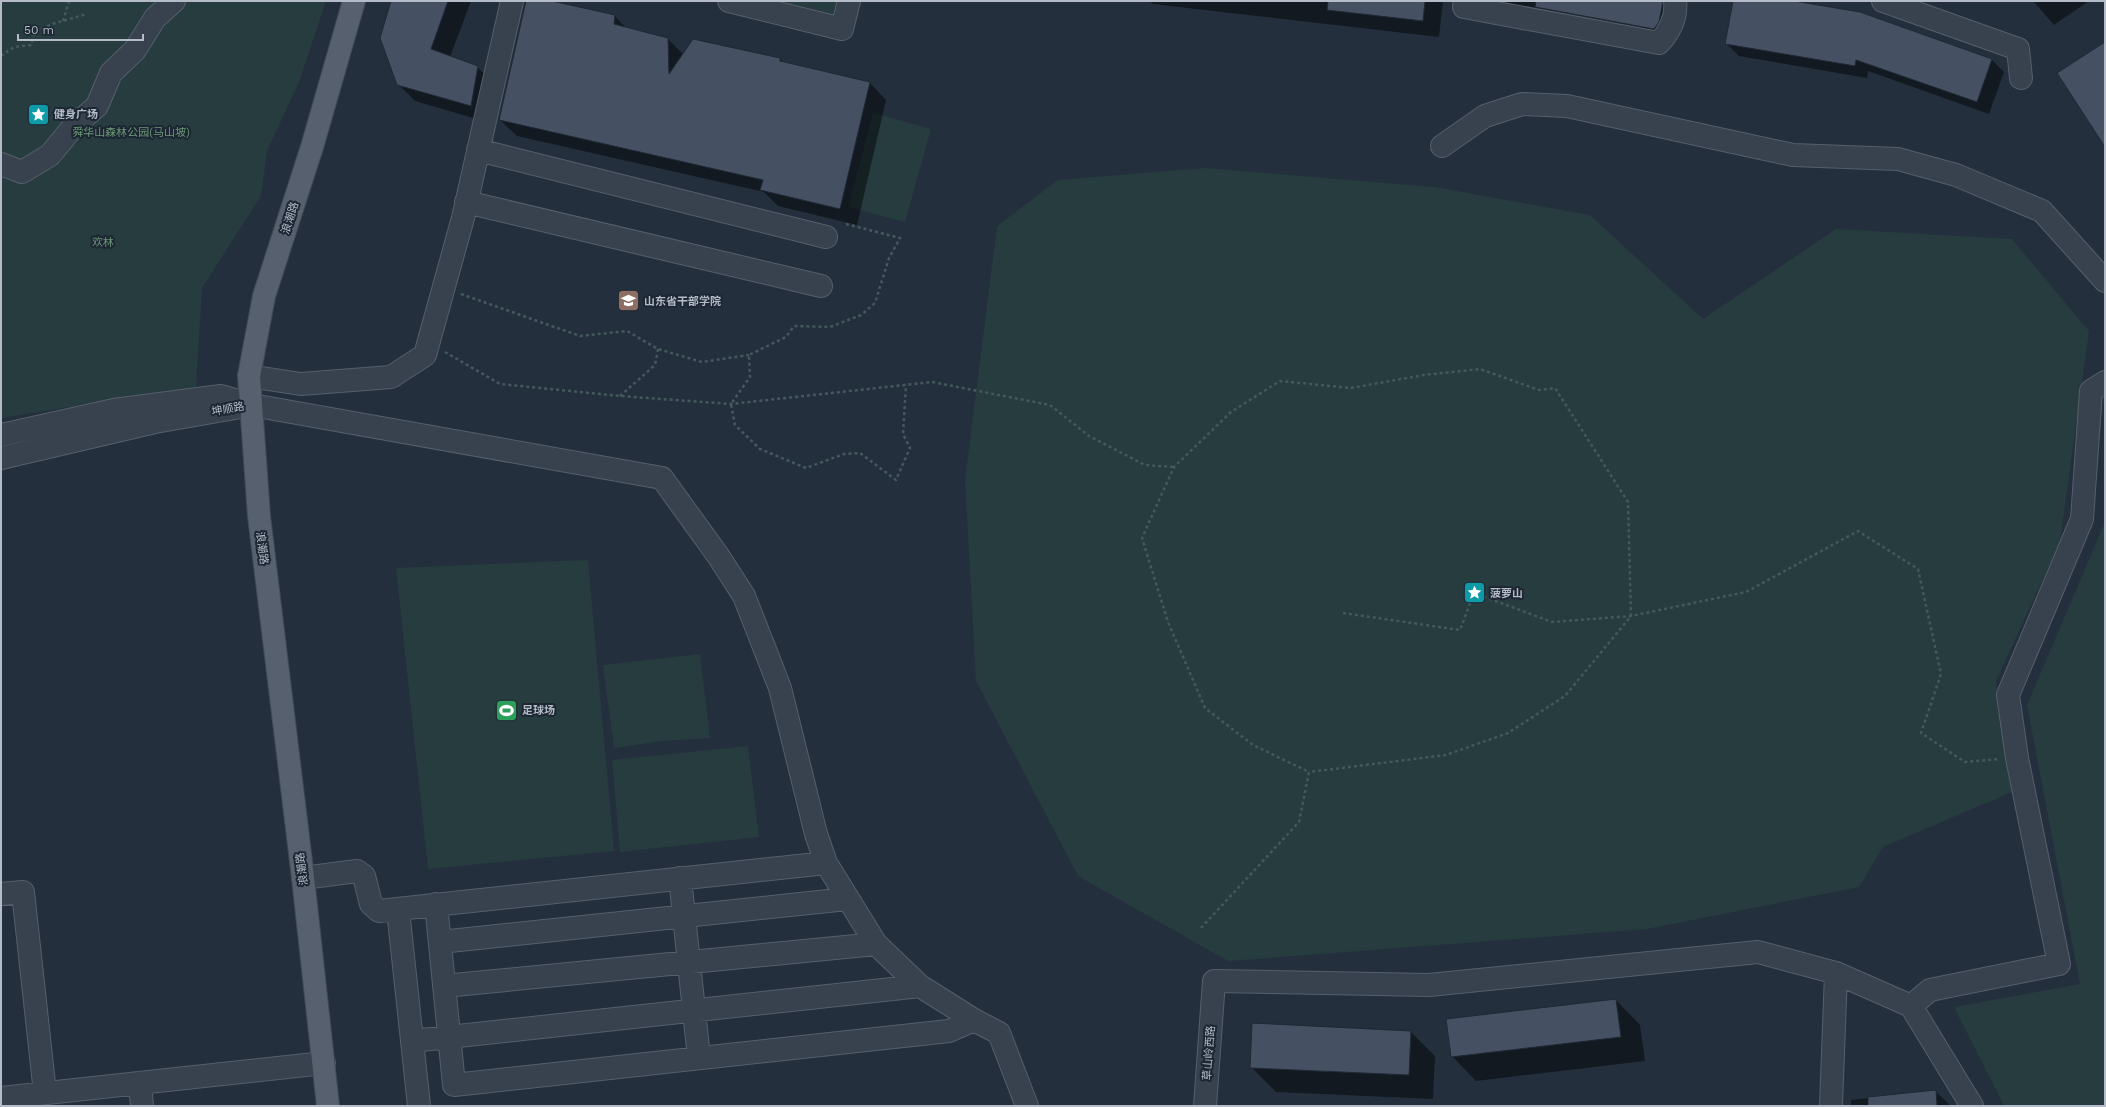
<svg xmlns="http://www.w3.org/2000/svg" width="2106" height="1107" font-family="'Work Sans','Noto Sans SC',sans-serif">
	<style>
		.green { fill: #263c3f }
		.shadow { fill: #0007 }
		.building { fill: #455162; stroke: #1f2835 }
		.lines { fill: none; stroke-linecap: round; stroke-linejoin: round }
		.minor-casing { stroke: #565f6c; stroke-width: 24 }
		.major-casing { stroke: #414a57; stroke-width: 24 }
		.path { stroke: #44595c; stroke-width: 2.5; stroke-dasharray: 3 3; stroke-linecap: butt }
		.minor { stroke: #38414e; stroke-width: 22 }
		.major { stroke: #56606e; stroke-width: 22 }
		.labels { text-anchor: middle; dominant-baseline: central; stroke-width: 4; stroke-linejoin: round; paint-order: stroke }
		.poi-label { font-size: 11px; font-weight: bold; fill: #b4bcc9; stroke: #1d2633; text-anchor: start }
		.park-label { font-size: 11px; fill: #6b9a76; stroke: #1d2633 }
		.street-label { font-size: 11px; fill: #b4bcc9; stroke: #1d2633 }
	</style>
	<rect width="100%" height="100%" fill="#242f3e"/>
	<path class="green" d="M1 1H326L299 82 267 151 261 196 202 288 196 387 1 418Z
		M762 1H840L835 20Z
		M873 113 931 129 905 222 848 207Z
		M1206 168 1434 187 1590 215 1703 319 1836 229 2012 239 2089 331 2060 542 1996 681 2012 792 1883 847 1859 887 1647 929 1228 961 1078 876 976 681 965 480 997 226 1058 180Z
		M2105 522V1106H2004L1954 1007 2080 984 2027 705Z
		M588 560 614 851 428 869 396 568Z
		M700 654 710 738 663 741 614 748 603 665Z
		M748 746 759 837 620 852 612 760Z"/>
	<path class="shadow" d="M392 1H471L450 57 477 67 494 83 487 122 415 101 398 84Z
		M527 1H548L615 16 627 29 668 39 684 55 780 59 784 63 870 83 886 100 857 225 778 206 764 192 517 136 500 120Z
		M1149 1H1443L1439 37 1153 4Z
		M1482 1H1677L1667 41Z
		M1734 1H1788L1860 13 1992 60 2004 72 1989 114 1868 71 1867 78 1739 56 1726 43Z
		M2033 1H2089L2054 25Z
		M1616 1000 1640 1025 1645 1061 1476 1081 1452 1056Z
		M1411 1032 1435 1056 1433 1099 1276 1092 1251 1067Z
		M1935 1091 1951 1106H1851V1100Z"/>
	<path class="building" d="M391 1H448L431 49 478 66 471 106 397 85 380 38Z
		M526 1H552L615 15 614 24 668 38 669 74 693 39 780 58V61L870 82 840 209 760 190 763 180 499 120Z
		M1328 1H1425L1423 21 1327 10Z
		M1536 1H1663L1659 22 1654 29 1535 7Z
		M1733 1H1794L1860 12 1992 59 1977 102 1856 60 1855 66 1725 44Z
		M2105 42V147L2057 73Z
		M1616 999 1621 1037 1451 1057 1446 1019Z
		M1252 1023 1411 1031 1409 1075 1250 1068Z
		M1936 1090 1937 1106H1868V1097Z"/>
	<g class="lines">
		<defs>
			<path id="minor" d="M729 1 842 29 849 1
				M1465 1 1464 7 1659 43C1670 31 1677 18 1675 1
				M1883 1 2018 49 2021 78
				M1442 146 1485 116 1522 104 1567 106 1793 155 1898 159 1956 175 2042 211 2105 281
				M478 150 826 237
				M1 164 22 172 50 155 73 127 97 106 111 73 135 50 155 18 174 1
				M466 202 821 286
				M249 376 301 384 391 377 425 355 463 218 512 1
				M252 405 662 478 719 557 744 596 780 688 816 834 826 863 876 944 920 986 974 1020
				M1 435 114 410 221 396 252 405 155 422 1 458
				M303 878 357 871 364 876 371 904 379 911 826 863
				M680 878 699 1058
				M1 894 23 892 45 1093
				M436 904 454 1085 949 1031 974 1020 999 1033 1027 1106
				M398 910 419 1106
				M440 942 847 899
				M444 986 876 944
				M1911 1006 1930 990 2059 964 2017 758 2008 695 2082 519 2091 391 2105 382
				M412 1041 920 986
				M140 1083 142 1106
				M1 1098 324 1063
				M1205 1106 1214 981 1429 985 1758 952 1836 973 1911 1006 1972 1106
				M1831 1106 1836 973"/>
			<path id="major" d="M328 1106 303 878 259 516 249 376 264 296 312 147 354 1"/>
		</defs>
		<use href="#minor" class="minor-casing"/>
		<use href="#major" class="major-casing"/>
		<path class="path" d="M63 21 69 1
			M1 56 14 47 31 45 35 32 52 24 87 14
			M846 224 900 238 889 258 875 303 861 315 830 327 794 326 786 337 749 355 750 377 731 404 735 425 760 449 806 468 844 454 860 453 896 480 910 448 903 434 906 385
			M461 294 580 336 627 331 658 349 702 362 749 355
			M445 352 500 384 620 396 731 404 932 382 1050 405 1089 436 1145 465 1174 467
			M620 396 655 365 658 349
			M1343 613 1460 630 1474 593 1552 622 1631 616 1746 592 1858 531 1918 569 1941 674 1921 733 1965 762 1999 759
			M1201 928 1299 822 1309 772 1253 745 1205 708 1168 622 1142 538 1174 467 1231 412 1280 381 1351 388 1424 375 1480 369 1539 390 1555 388 1628 502 1631 616 1565 696 1508 733 1446 755 1309 772"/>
		<use href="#minor" class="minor"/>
		<use href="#major" class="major"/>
	</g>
	<defs>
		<symbol id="sight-square" viewBox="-11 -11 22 22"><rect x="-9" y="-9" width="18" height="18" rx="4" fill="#0f9aa8" stroke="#1d2633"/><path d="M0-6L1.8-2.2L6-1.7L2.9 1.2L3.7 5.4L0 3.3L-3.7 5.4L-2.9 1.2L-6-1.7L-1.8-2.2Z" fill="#fff"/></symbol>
		<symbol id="university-square" viewBox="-11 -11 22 22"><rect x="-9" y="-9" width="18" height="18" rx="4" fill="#8d6e63" stroke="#1d2633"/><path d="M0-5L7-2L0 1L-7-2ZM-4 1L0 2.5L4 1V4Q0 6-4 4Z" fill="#fff"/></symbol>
		<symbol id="stadium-square" viewBox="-11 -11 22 22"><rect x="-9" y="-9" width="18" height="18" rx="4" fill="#2e9e5b" stroke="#1d2633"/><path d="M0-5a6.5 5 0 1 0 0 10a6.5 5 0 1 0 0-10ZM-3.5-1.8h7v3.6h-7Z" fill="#fff"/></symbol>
	</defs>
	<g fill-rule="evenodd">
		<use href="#sight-square" x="26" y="102" width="25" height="25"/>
		<use href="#university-square" x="616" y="288" width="25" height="25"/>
		<use href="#sight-square" x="1462" y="580" width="25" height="25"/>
		<use href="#stadium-square" x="494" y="698" width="25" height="25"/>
	</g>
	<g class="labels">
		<g class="poi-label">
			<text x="54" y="114">健身广场</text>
			<text x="644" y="301">山东省干部学院</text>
			<text x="1490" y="593">菠萝山</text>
			<text x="522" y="710">足球场</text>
		</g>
		<g class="park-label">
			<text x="131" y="132">舜华山森林公园(马山坡)</text>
			<text x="103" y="242">欢林</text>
		</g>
		<g class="street-label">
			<text transform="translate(290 218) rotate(-72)">浪潮路</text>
			<text transform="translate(228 409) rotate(-10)">坤顺路</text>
			<text transform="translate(262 548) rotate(83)">浪潮路</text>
			<text transform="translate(302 869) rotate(-97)">浪潮路</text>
			<text transform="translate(1209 1053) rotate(-86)">草山岭西路</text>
		</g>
	</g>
	<rect width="2106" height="1107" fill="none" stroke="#b4bcc9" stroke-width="4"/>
	<path d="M18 34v6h125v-6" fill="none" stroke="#b4bcc9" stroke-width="2"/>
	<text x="24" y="34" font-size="12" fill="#b4bcc9" stroke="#1d2633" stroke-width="3" paint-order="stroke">50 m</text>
</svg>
